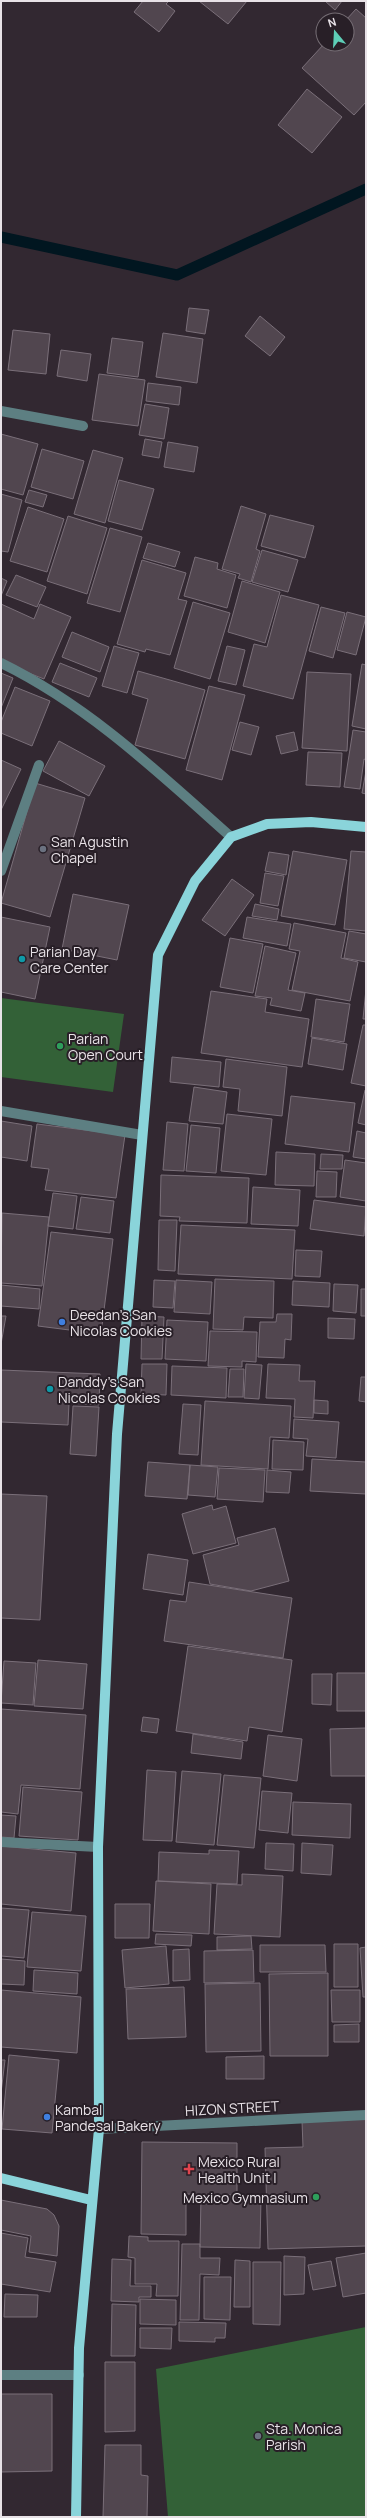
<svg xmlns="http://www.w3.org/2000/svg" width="367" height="2518" font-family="Manrope,sans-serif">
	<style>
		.green { fill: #336137 }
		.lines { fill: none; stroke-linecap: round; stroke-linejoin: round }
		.stream { stroke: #011620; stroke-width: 11 }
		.building { fill: #51464f; stroke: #7a6f79 }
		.minor { stroke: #5d7f82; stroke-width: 10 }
		.major { stroke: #8ad4da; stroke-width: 10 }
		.worship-dot { fill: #6b7280; stroke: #281f27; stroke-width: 1.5 }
		.culture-dot { fill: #0f9aa8; stroke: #281f27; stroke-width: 1.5 }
		.leisure-dot { fill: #2e9e5b; stroke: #281f27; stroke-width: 1.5 }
		.shop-dot { fill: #3f7fe0; stroke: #281f27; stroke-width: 1.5 }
		.health-dot { fill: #e0444e; stroke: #281f27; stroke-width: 1.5 }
		.labels { text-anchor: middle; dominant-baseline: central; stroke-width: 4; stroke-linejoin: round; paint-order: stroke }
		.poi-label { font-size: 14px; fill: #e8e2e7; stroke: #281f27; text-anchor: start }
		.street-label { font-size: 14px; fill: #e8e2e7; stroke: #281f27 }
	</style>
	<rect width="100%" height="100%" fill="#322831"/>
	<path class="green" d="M1 998 124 1014 113 1092 1 1077Z
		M366 2327V2517H168L156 2369Z"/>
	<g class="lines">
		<path class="stream" d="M1 237 177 275 366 189"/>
	</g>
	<path class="building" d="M143 1H169L166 4 175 11 159 32 134 12Z
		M199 1H247L228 24Z
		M325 1H342L335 10Z
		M356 9 366 18V102L354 115 302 68 324 44H347L346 20Z
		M307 89 342 117 312 153 278 125Z
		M189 308 209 310 205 334 186 331Z
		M260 316 285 337 270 356 245 336Z
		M13 330 50 334 46 374 8 370Z
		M163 333 203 339 197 383 156 377Z
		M112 338 143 342 138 377 107 373Z
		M61 350 91 354 87 381 57 376Z
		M99 374 145 380 138 426 92 420Z
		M148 383 181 387 179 405 146 401Z
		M145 404 169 408 164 439 139 435Z
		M1 434 38 444 23 495 1 489Z
		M145 439 162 442 159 458 142 455Z
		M168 442 198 447 194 472 164 467Z
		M42 449 84 461 73 499 31 487Z
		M93 450 123 458 105 523 74 514Z
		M119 480 154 489 142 530 108 521Z
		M29 490 47 495 43 507 25 502Z
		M1 494 22 500 8 552 1 551Z
		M241 506 266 514 256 549 260 551 251 582 238 578 240 574 222 569Z
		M28 507 64 519 47 572 10 561Z
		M270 515 314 526 305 558 261 546Z
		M68 516 107 528 87 594 47 581Z
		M110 528 142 537 120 612 87 603Z
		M148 543 180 552 175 567 143 558Z
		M262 550 298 560 288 592 252 582Z
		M195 557 218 563 217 569 236 575 227 608 184 596Z
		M142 560 186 573 178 599 187 601 170 655 146 649 145 652 117 644Z
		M16 575 46 587 37 607 6 595Z
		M1 578 7 581 1 596Z
		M242 581 280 592 265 643 228 632Z
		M281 595 319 605 293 699 243 686 254 644 267 647Z
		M193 602 230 613 210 679 174 668Z
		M1 604 34 619 40 604 71 617 44 679 1 662Z
		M321 607 345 613 333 658 309 651Z
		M347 612 366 617 356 655 337 650Z
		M72 632 109 647 100 672 62 657Z
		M114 646 139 653 127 693 102 686Z
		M227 646 245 650 236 685 218 681Z
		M60 663 97 678 89 697 52 682Z
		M362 664 366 665V729L352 726Z
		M138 671 205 690 185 759 135 745 148 699 132 694Z
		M307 672 351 674 347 751 302 748Z
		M1 673 13 678 1 708Z
		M209 686 245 695 222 780 186 770Z
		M15 687 50 701 32 746 1 733V722Z
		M240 722 259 727 251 755 232 750Z
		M353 730 366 732V760L364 759 360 789 344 787Z
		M294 732 298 750 281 754 276 736Z
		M59 741 105 766 89 796 43 771Z
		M308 752 342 753 340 787 306 785Z
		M1 760 21 769 1 810Z
		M366 771V794L362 793Z
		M35 783 85 798 50 917 1 903Z
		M293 851 347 860 335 925 281 916Z
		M351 851 366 852V931L344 929Z
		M269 852 289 855 286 875 265 871Z
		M265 873 284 876 278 906 260 903Z
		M232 879 254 895 225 936 202 920Z
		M73 894 129 905 117 960 62 949Z
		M255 904 279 909 277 920 252 916Z
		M1 917 50 927 35 999 1 992Z
		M247 917 291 924 287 946 243 938Z
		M294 923 346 933 341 958 358 962 350 1001 292 990 300 951 289 949Z
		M349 931 366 934V962L344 958Z
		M230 938 263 944 253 993 220 987Z
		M265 946 296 953 288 990 305 993 301 1011 270 1005 272 998 255 996Z
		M366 989V1019H363Z
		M211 991 267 999 265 1012 309 1019 302 1067 201 1053Z
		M316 999 350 1004 344 1042 311 1037Z
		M363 1025H366V1086L351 1083Z
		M312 1038 347 1044 343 1070 308 1064Z
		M172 1057 221 1062 219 1087 170 1082Z
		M226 1059 287 1067 282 1116 238 1111 240 1089 223 1087Z
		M194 1087 227 1092 223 1124 189 1121Z
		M365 1090H366V1125L358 1123Z
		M291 1096 355 1103 349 1152 285 1144Z
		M227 1114 272 1119 266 1175 221 1171Z
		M1 1121 32 1126 27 1161 1 1157Z
		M167 1122 188 1124 184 1171 163 1170Z
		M37 1124 125 1135 116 1198 45 1190 49 1169 31 1167Z
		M191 1125 220 1128 216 1173 186 1171Z
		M357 1131 366 1133V1159L353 1157Z
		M276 1152 315 1154 314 1186 275 1185Z
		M321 1154 343 1155 342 1169H320Z
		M345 1160 366 1163V1201L340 1197Z
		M317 1171 337 1172 336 1197H316Z
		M161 1175 249 1178 247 1223 179 1221 180 1217 160 1216Z
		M253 1187 300 1190 298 1226 251 1224Z
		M53 1193 77 1196 73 1229 48 1226Z
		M81 1197 114 1201 110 1233 76 1229Z
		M314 1200 366 1207 364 1236 310 1229Z
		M2 1213 49 1217 42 1286 1 1283Z
		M159 1220H177L175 1271 158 1270Z
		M181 1225 295 1230 292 1279 178 1274Z
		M51 1232 113 1239 101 1334 38 1326Z
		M296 1250 322 1251 320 1277 295 1276Z
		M215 1279 274 1281 273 1318 244 1317 243 1330 213 1329Z
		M154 1280 175 1281 173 1308 153 1307Z
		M176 1280 212 1282 210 1314 174 1312Z
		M293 1281 330 1283 329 1307 292 1305Z
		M334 1284 358 1285 356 1313 333 1311Z
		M1 1285 40 1289 39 1309 1 1306Z
		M361 1289H366V1316H361Z
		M277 1314H292L291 1340 285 1339 284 1358 258 1357 260 1322H276Z
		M1 1316H6L1 1344Z
		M142 1316 164 1317 162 1359H141Z
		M328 1318 355 1319 354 1339 328 1338Z
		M167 1320 208 1322 206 1361 165 1359Z
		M210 1331 257 1332 256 1362 242 1361V1367L208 1366Z
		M142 1364H167L166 1395 141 1394Z
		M246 1364 262 1365 259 1399 244 1398Z
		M268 1364 300 1365 299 1381H315L313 1418 294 1417 295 1399 266 1398Z
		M172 1366 227 1368 226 1398 171 1395Z
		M230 1369H244L243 1397H228Z
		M1 1370 100 1374 99 1405 69 1403 68 1425 1 1422Z
		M361 1377H366V1402L359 1401Z
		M314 1400 328 1401V1414L314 1413Z
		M205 1401 291 1406 289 1438 270 1437 268 1469 201 1465Z
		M183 1404 201 1405 198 1455 179 1454Z
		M73 1406 99 1407 96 1456 70 1454Z
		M294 1419 339 1422 336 1458 306 1456 308 1439 293 1438Z
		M273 1440 304 1442 303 1470 272 1469Z
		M312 1459 366 1462V1494L310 1491Z
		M148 1462 190 1465 187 1499 145 1496Z
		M190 1465 218 1467 215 1497 188 1495Z
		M219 1468 265 1470 263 1502 217 1499Z
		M267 1470 291 1472 289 1493 266 1492Z
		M1 1494 47 1496 40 1620 1 1618Z
		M212 1505 213 1510 226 1506 236 1543 193 1554 182 1514Z
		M275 1528 289 1581 251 1591 210 1584 203 1555 239 1545 237 1538Z
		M148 1554 188 1560 183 1595 143 1589Z
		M189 1582 292 1598 283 1658 164 1641 170 1600 186 1602Z
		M188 1646 292 1660 282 1732 249 1727 247 1741 176 1731Z
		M38 1660 87 1664 83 1709 34 1706Z
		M4 1661 36 1663 33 1705 1 1703Z
		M337 1673H366V1711H337Z
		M312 1674H332L331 1705 312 1704Z
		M1 1709 86 1715 80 1789 21 1785 18 1814 1 1812Z
		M143 1717 159 1719 157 1733 141 1731Z
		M366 1728V1776H331L330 1729Z
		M193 1734 243 1742 241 1759 191 1753Z
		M268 1735 302 1739 297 1781 263 1776Z
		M147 1770 176 1772 172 1841 143 1840Z
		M182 1771 221 1774 214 1845 176 1842Z
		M224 1775 261 1778 254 1848 217 1845Z
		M23 1787 82 1792 78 1840 19 1836Z
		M262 1791 292 1793 288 1833 259 1830Z
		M293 1802 351 1804 350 1838 292 1835Z
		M1 1815 16 1816 14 1838 1 1837Z
		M266 1843 294 1844 293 1871 265 1869Z
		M302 1843 333 1845 331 1875 301 1873Z
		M1 1846 76 1853 71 1911 1 1904Z
		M209 1850 239 1851 237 1884 158 1881 159 1852 209 1854Z
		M242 1874 283 1876 280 1937 214 1934 217 1884 242 1885Z
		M156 1881 211 1884 209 1934 153 1931Z
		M115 1904H150L149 1938H115Z
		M1 1908 29 1910 24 1958 1 1956Z
		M32 1912 86 1916 81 1971 27 1967Z
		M156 1934 192 1935 191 1946 155 1944Z
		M251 1936 252 1949 217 1950V1937Z
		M334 1944H358V1987H334Z
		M260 1945H325L326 1972H260Z
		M166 1946 169 1984 125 1988 122 1950Z
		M366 1947V1997H363L360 1948Z
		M189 1949 190 1980 173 1981V1950Z
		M253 1950 254 1982 204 1983V1951Z
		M1 1959 25 1961 24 1985 1 1984Z
		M34 1970 78 1973 77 1994 33 1991Z
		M328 1973V2056H270L269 1974Z
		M260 1983 261 2051 206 2052 205 1984Z
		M184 1987 186 2037 128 2039 126 1989Z
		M1 1990 81 1997 77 2053 1 2047Z
		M331 1990H360V2022H332Z
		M359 2024V2042H334V2025Z
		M9 2055 59 2060 52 2133 2 2129Z
		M264 2056V2079H226V2057Z
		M1 2060H5L1 2093Z
		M366 2119V2246L268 2249 265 2148 303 2147 302 2121Z
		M142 2142 237 2143V2195L186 2194V2235L141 2234Z
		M201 2197H261L260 2248 200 2247Z
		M1 2200 47 2209 54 2215 59 2226 57 2256 29 2252 31 2236 1 2230Z
		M1 2233 28 2238 25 2257 56 2262 50 2292 1 2284Z
		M129 2236 148 2237V2241H179L178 2296H156L157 2284H135V2258L128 2257Z
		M182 2244H200V2258H220L219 2275 200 2274 199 2320H180Z
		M366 2253V2293L343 2297 336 2258Z
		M284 2256 305 2257 304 2294 284 2295Z
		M112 2259 131 2260 130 2286H151V2297H139V2302L111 2301Z
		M235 2260 250 2261V2307H234Z
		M331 2261 336 2286 313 2290 308 2265Z
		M253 2262H281L280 2325 253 2324Z
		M204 2277H231L230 2320 204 2319Z
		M5 2294 38 2295 37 2317H4Z
		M140 2299 176 2300V2325L140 2324Z
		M112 2304 136 2305 135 2356H111Z
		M179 2322 226 2323 225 2338H215V2342L179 2341Z
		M140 2328H172L171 2349 140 2348Z
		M105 2362H135V2431L105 2432Z
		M1 2394H52V2471L1 2472Z
		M105 2445H141V2475L148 2476 147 2517H103Z"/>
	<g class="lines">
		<path class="minor" d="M1 411 83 426
			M1 663C89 706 159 773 231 837
			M1 871 39 765
			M1 1111 142 1135
			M1 1842 98 1847
			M99 2129 366 2115
			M1 2375H79"/>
		<path class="major" d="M1 2178 91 2200
			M76 2517 79 2348 99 2129 98 1847 117 1434 158 955 195 881 231 837 267 824 311 822 366 827"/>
	</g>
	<g class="worship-dot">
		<circle cx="43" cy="849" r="4"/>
		<circle cx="258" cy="2436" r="4"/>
	</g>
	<g class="culture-dot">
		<circle cx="22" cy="959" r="4"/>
		<circle cx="50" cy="1389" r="4"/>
	</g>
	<g class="leisure-dot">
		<circle cx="60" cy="1046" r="4"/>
		<circle cx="316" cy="2197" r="4"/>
	</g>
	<g class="shop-dot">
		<circle cx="62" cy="1322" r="4"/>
		<circle cx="47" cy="2117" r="4"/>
	</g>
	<path class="health-dot" d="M187 2163h4v4h4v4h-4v4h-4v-4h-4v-4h4z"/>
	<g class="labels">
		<g class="poi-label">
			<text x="51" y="841">San Agustin<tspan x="51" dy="16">Chapel</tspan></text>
			<text x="30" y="951">Parian Day<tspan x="30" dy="16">Care Center</tspan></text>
			<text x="68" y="1038">Parian<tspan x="68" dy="16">Open Court</tspan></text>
			<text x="70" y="1314">Deedan's San<tspan x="70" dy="16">Nicolas Cookies</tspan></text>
			<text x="58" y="1381">Danddy's San<tspan x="58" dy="16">Nicolas Cookies</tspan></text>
			<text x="55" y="2109">Kambal<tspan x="55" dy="16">Pandesal Bakery</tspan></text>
			<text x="198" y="2161">Mexico Rural<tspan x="198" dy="16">Health Unit I</tspan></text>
			<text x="308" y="2197" text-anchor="end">Mexico Gymnasium</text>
			<text x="266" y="2428">Sta. Monica<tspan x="266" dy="16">Parish</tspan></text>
		</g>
		<g class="street-label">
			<text transform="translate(232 2108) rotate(-3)">HIZON STREET</text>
		</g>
	</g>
	<rect width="367" height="2518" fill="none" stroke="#e8e2e7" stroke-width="4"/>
	<g transform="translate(335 32) rotate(342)"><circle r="19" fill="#281f27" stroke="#756d74"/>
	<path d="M0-3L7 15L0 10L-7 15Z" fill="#5eceb7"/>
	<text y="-6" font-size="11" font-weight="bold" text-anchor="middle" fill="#e8e2e7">N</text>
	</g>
</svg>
